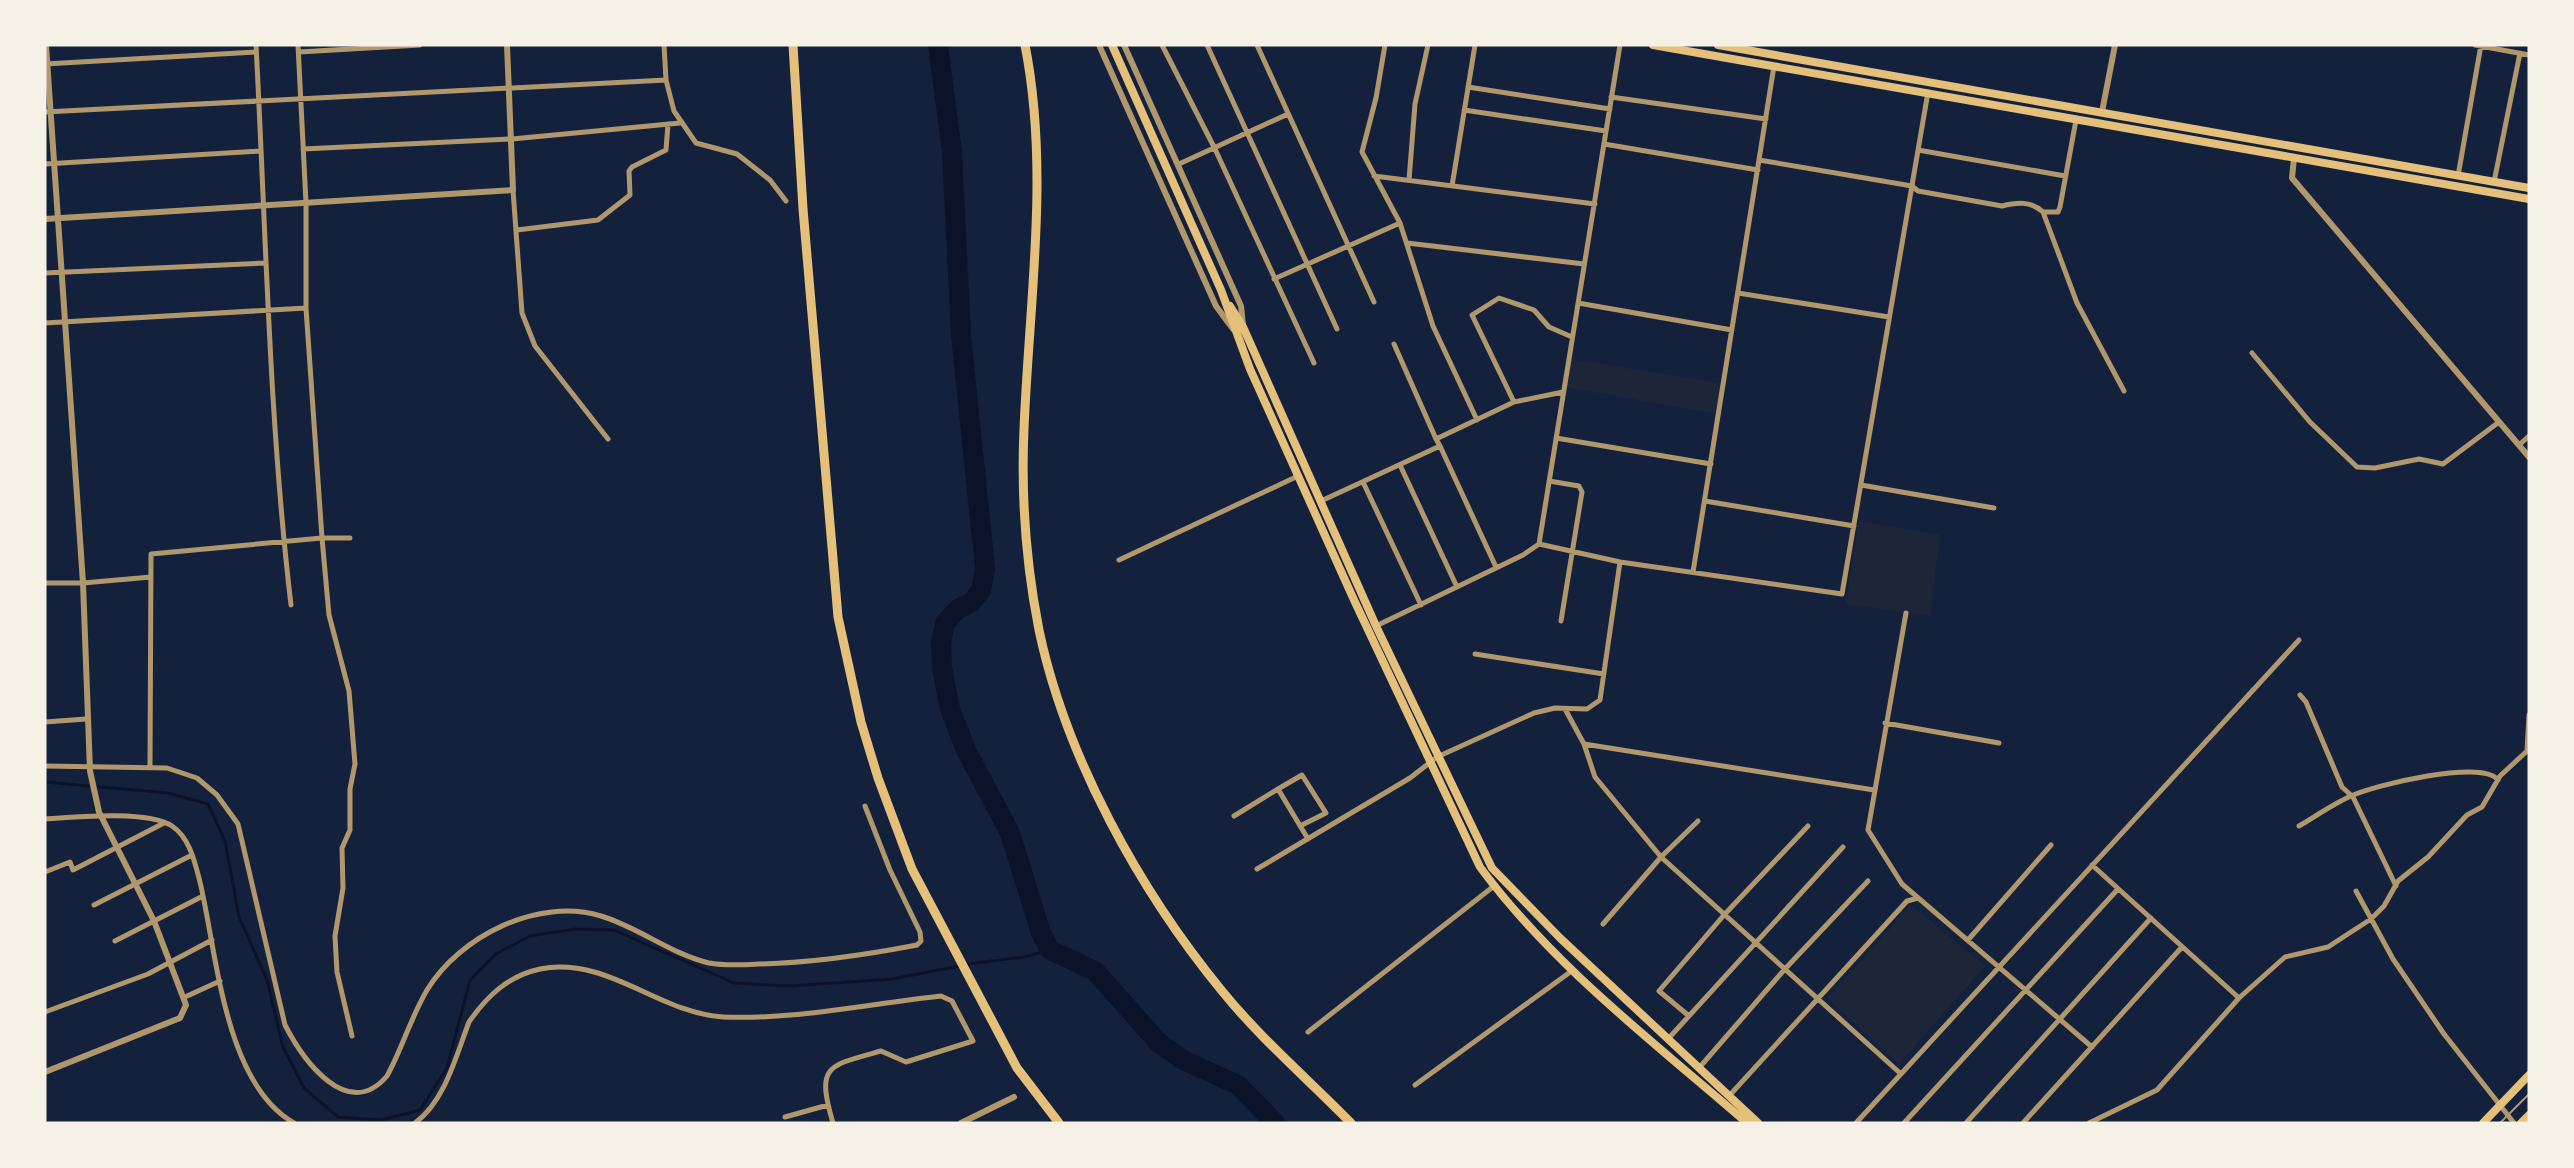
<svg xmlns="http://www.w3.org/2000/svg" width="2574" height="1168" font-family="Manrope,sans-serif">
	<style>
		.green { fill: #1d2539 }
		.lines { fill: none; stroke-linecap: round; stroke-linejoin: round }
		.stream { stroke: #0b132b; stroke-width: 3 }
		.river { stroke: #0b132b; stroke-width: 20 }
		.service { stroke: #b1986c; stroke-width: 2 }
		.minor { stroke: #b1986c; stroke-width: 5 }
		.tertiary { stroke: #b1986c; stroke-width: 6 }
		.primary { stroke: #e5c07b; stroke-width: 8 }
		.trunk { stroke: #e5c07b; stroke-width: 8 }
		.motorway { stroke: #e5c07b; stroke-width: 9 }
	</style>
	<rect width="100%" height="100%" fill="#14213d"/>
	<path class="green" d="M1569 359 1723 383 1718 414 1564 387Z
		M1859 521 1940 535 1930 616 1846 604Z
		M1911 905 1985 966 1899 1064 1827 998Z"/>
	<g class="lines">
		<path class="stream" d="M45 782 168 793 208 804 225 841 239 917 267 980 283 1047 304 1088 338 1117 381 1120 420 1110 447 1068 470 980 496 954 530 936 575 929 614 930 734 983 789 986 892 979 975 963 1024 957 1050 950"/>
		<path class="river" d="M938 45 952 152 961 335 985 568 981 590 972 602 958 609 945 623 941 643 942 668 950 709 966 750 1010 833 1041 933 1050 950 1095 971 1159 1043 1183 1060 1238 1085 1275 1123"/>
		<path class="service" d="M2500 1123 2529 1094"/>
		<path class="minor" d="M256 45C266 232 269 419 291 605
			M298 45 306 203V308L322 538 329 615 349 691 355 764 350 789V830L342 848 343 888 335 936 337 972 352 1036
			M664 45 666 80 674 111 696 143 737 154 770 180 786 201
			M1162 45 1215 149 1314 363
			M1207 45 1337 329
			M1257 45 1374 302
			M1385 45 1376 98 1362 152 1400 223 1433 326 1477 420
			M2475 45 2529 55
			M299 52 420 45
			M45 64 256 52
			M1468 87 1610 109
			M1611 97 1766 119
			M1464 110 1606 131
			M45 112 666 80
			M1604 144 1758 170
			M303 149 512 139 680 123
			M1918 150 2065 176
			M1759 160 1912 186 1918 191 2002 206C2017 202 2031 201 2043 212L2077 303 2124 391
			M45 164 260 151
			M1179 164 1288 114
			M1374 176 1595 204
			M2458 176 2481 45
			M1409 180 1415 104 1428 45
			M2494 182 2520 53
			M1452 186 1475 45
			M513 190 522 313 535 346 608 439
			M2043 212H2058L2060 207 2076 120
			M517 230 598 220 630 195 629 171 632 167 666 150 668 124
			M1407 243 1584 264
			M45 273 266 263
			M1274 279 1400 223
			M1738 293 1889 317
			M1578 303 1732 330
			M45 323 306 308
			M1394 344 1436 439
			M2252 353 2310 422 2357 467 2375 468 2419 459 2443 464 2499 422
			M1514 402 1472 315 1499 298 1534 310 1549 327 1572 337
			M1556 438 1711 464
			M2519 445 2529 436
			M1440 446 1496 567
			M1400 465 1457 587
			M1549 481 1579 486 1582 492 1561 621
			M1363 482 1421 605
			M1861 485 1994 508
			M1321 501 1440 446 1436 439 1514 402 1563 392
			M1705 501 1854 526
			M1539 544 1620 562 1842 594 1928 92
			M1119 560 1298 476
			M1693 572 1774 66
			M45 583H83L151 577
			M1906 613 1868 830 1902 884 2092 1047
			M1376 626 1523 555 1539 544 1620 45
			M1475 654 1604 674
			M2300 695 2306 702 2342 787 2353 797 2396 886
			M1565 709 1584 744 1595 777 1661 857 1901 1074
			M45 722 86 719
			M1885 723 1999 743
			M1584 744 1874 790
			M45 766 167 768 197 778 217 795 238 824 285 1025C302 1058 347 1123 387 1076 402 1049 411 1017 427 990 460 936 538 897 601 916 638 927 671 954 709 963 725 966 743 965 759 964 812 963 865 955 917 945L921 941 920 932 890 870 865 806
			M150 766 151 554 322 538H350
			M1234 816 1278 789
			M45 819C74 817 148 810 172 826 190 838 195 863 200 882 217 953 224 1083 294 1123
			M1300 826 1326 813 1302 775 1278 789 1308 839
			M2299 826C2316 816 2333 804 2351 796 2375 785 2482 759 2498 780
			M2092 865 2239 998
			M1257 869 1410 778 1437 757 1534 713 1555 708 1587 709 1600 700 1620 562
			M45 872 70 862 73 870 164 823
			M2356 891 2393 959 2444 1034 2514 1123
			M94 905 192 855
			M1603 924 1661 857 1698 821
			M1968 940 2051 845
			M115 941 203 896
			M185 997 220 981
			M45 1012 148 974 212 940
			M1689 1016 1659 991 1724 915 1808 826
			M1308 1032 1494 886
			M1668 1039 1843 847
			M1699 1068 1784 970 1868 881
			M1415 1085 1573 970
			M1729 1096 1907 901 1918 898
			M785 1117 828 1105
			M415 1123C445 1101 456 1056 469 1022 487 996 508 976 540 969 608 956 658 1013 723 1017 797 1020 868 1004 941 996L952 1001 973 1041 906 1062 881 1051C827 1066 816 1065 833 1123
			M1856 1123 2299 640
			M1904 1123 2118 889
			M1966 1123 2151 918
			M2023 1123 2182 947
			M2089 1123 2157 1090 2239 998 2285 957 2328 947 2371 919 2384 906 2398 881 2428 857 2467 815 2482 807 2500 776 2527 751 2529 715"/>
		<path class="tertiary" d="M1099 45 1216 306 1233 329
			M1124 45 1241 306 1243 325
			M2102 112 2115 45
			M2294 158 2292 178 2529 457
			M45 219 513 190 507 45
			M45 1072 180 1018 186 1005 154 921 99 812 90 771 83 583 46 45
			M961 1123 1014 1097"/>
		<path class="primary" d="M1112 45 1221 290 1250 369 1354 600 1480 867C1553 966 1655 1043 1747 1123
			M1230 306 1243 327 1376 626 1492 868 1560 938 1758 1123
			M2483 1123 2529 1075
			M2521 1123 2529 1115"/>
		<path class="trunk" d="M1653 45 2529 199
			M1718 45 2529 188"/>
		<path class="motorway" d="M793 45 803 209 838 617 861 722 878 778 912 869 1017 1068 1059 1123
			M1025 45C1050 171 1029 302 1024 429 1021 496 1026 564 1039 630 1066 758 1140 891 1222 991 1261 1039 1308 1079 1351 1123"/>
	</g>
	<rect width="2574" height="1168" fill="none" stroke="#f6f1e7" stroke-width="93"/>
</svg>
